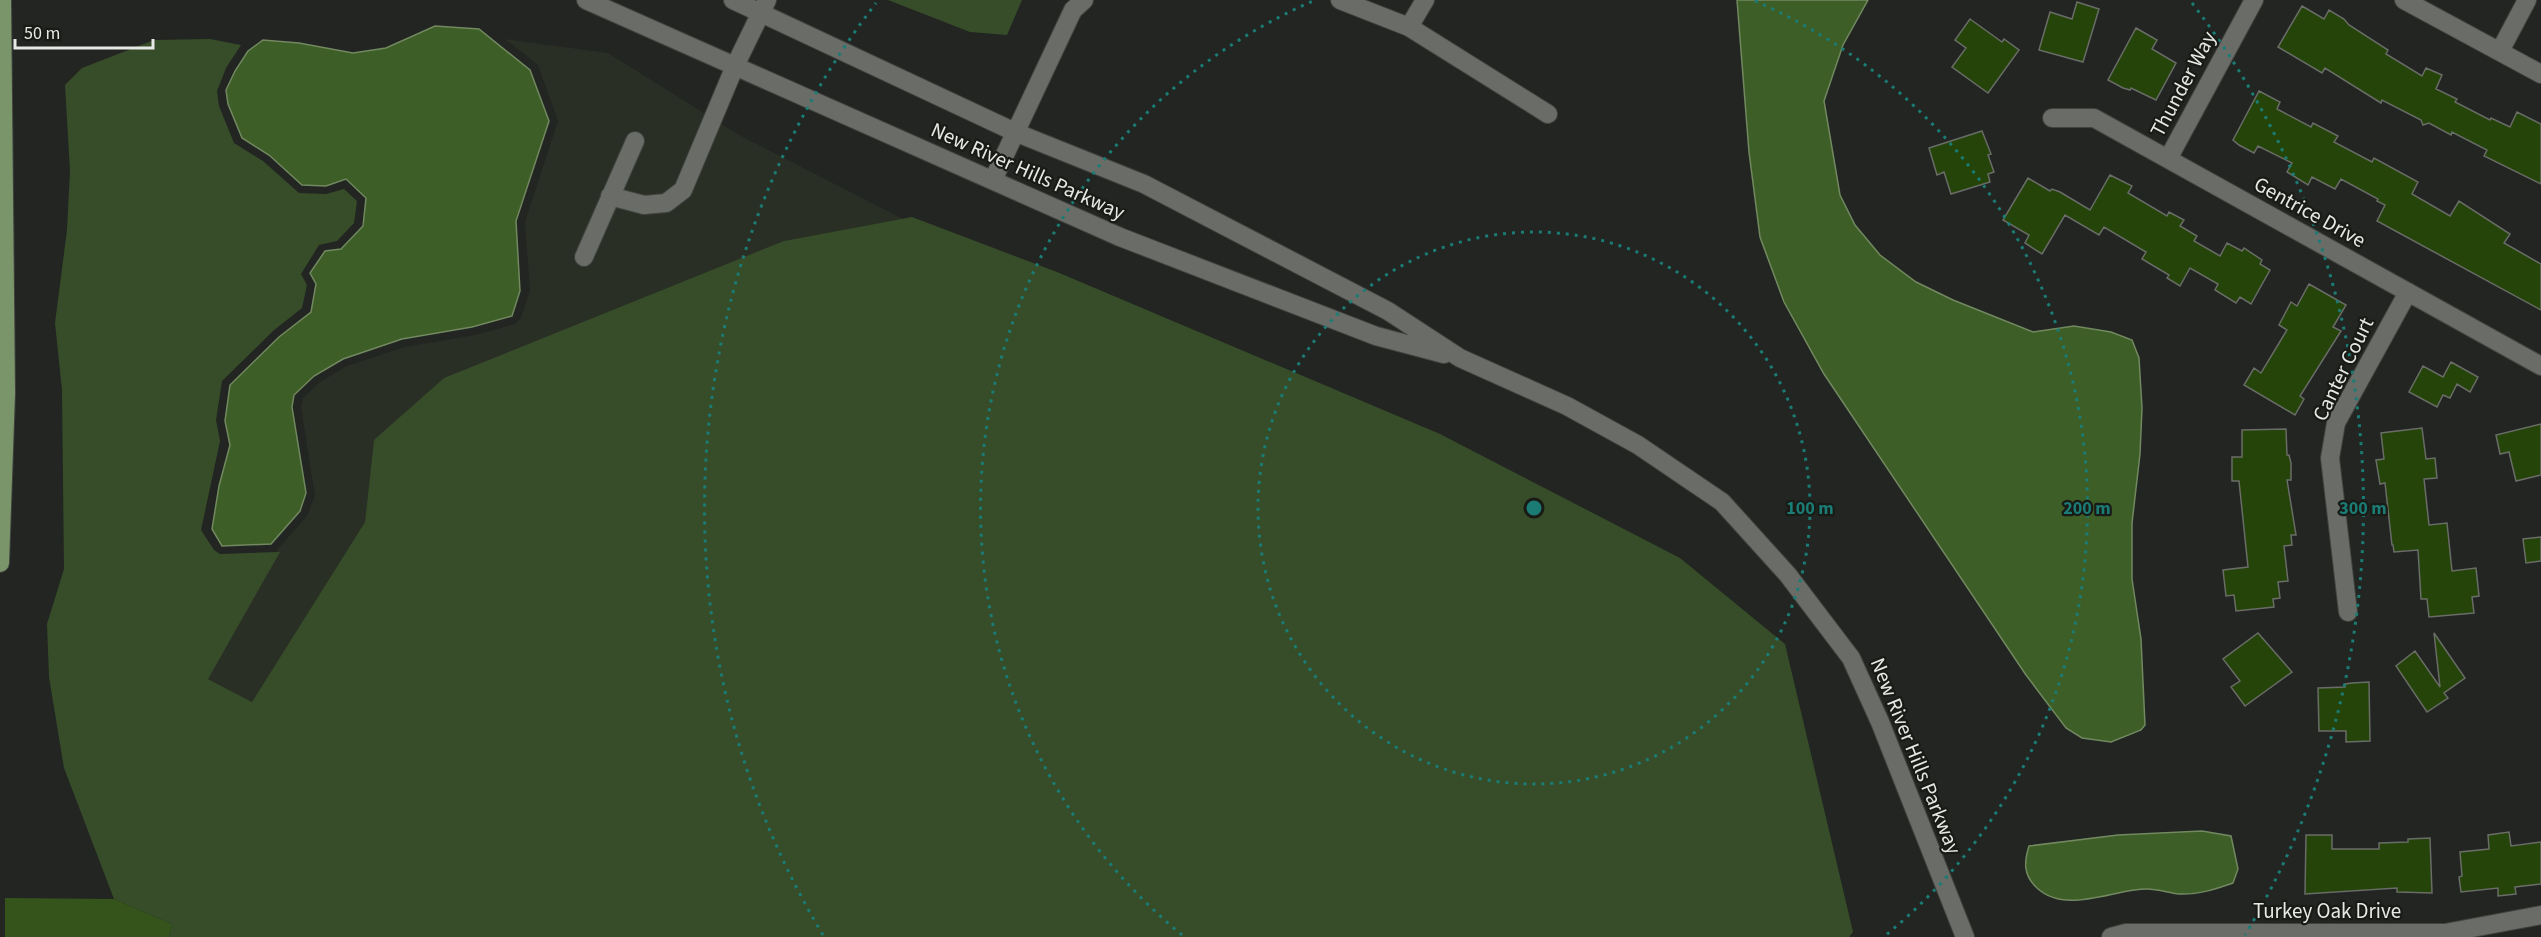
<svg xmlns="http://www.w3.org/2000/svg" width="2541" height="937" font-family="'Source Sans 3',sans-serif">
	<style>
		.built { fill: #2a2f26 }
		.green { fill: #374d29 }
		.forest { fill: #34541c }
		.water { fill: #3e5e27; stroke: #718860; stroke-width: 1.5 }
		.building { fill: #254409; stroke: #696c67; stroke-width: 1.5 }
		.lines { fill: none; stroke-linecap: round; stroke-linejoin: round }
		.minor-casing { stroke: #41433f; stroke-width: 20 }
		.major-casing { stroke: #41433f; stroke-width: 20 }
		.minor { stroke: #696c67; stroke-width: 18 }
		.major { stroke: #7b956a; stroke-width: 18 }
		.ring { fill: none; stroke: #1a7c74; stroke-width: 3; stroke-dasharray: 3 6 }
		.labels { text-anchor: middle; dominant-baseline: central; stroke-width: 4.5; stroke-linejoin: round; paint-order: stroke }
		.street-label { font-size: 21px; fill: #e7e9e6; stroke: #191b17 }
		.centre { fill: #1a7c74; stroke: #191b17; stroke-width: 3 }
		.ring-label { font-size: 18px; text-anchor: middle; font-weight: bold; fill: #1a7c74; stroke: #191b17; stroke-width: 4.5; stroke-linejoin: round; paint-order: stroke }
	</style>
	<rect width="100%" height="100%" fill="#222521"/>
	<path class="built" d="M505 39 608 53 739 135 903 219 784 241 374 440 365 522 252 702 207 678 279 553 276 551 307 516 315 496 301 407 303 398 320 382 347 366 404 347 475 335 515 324 521 318 530 290 525 222 558 121 538 65Z"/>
	<path class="green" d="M888 0H1022L1007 35 970 32Z
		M210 39 241 45 226 68 217 91 219 106 234 143 263 161 299 193 326 194 344 189 357 201 354 223 337 241 319 245 301 274 307 285 302 308 273 331 222 381 216 420 220 441 201 530 214 550 220 554 280 552 208 679 252 702 365 522 374 440 444 378 784 241 912 217 1057 272 1440 434 1680 558 1785 644 1853 932 1849 937H169L172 924 114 899 64 768 49 677 47 624 64 569 62 390 55 323 67 230 70 171 65 85 82 68 154 40Z"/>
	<path class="forest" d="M5 898 114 899 172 924 169 937H5Z"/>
	<path class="water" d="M1737 0H1868L1843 45 1824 101 1840 195 1855 225 1880 255 1916 282 1953 300 2033 332 2074 326 2111 332 2132 340 2139 358 2142 408 2140 454 2132 523V579L2141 639 2145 725 2141 730 2111 742 2082 738 2066 728 2026 675 1824 374 1784 302 1760 237 1749 152Z
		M435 26 479 29 530 70 549 121 516 221 520 291 512 316 472 327 402 339 343 359 314 376 294 395 292 407 306 493 300 511 271 544 222 546 212 529 219 486 230 445 225 421 230 385 279 337 311 312 316 284 310 273 325 251 341 249 363 226 366 198 346 179 326 186 302 185 269 155 242 138 228 104 226 90 235 71 248 51 263 40 299 43 353 53 386 48Z
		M2202 831 2231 836 2238 869 2233 883C2216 889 2198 895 2179 894 2169 893 2158 889 2147 889 2113 889 2066 915 2037 888 2023 875 2024 862 2029 846L2118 835Z"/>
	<path class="building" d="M2077 2 2099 9 2083 62 2039 50 2050 12 2072 19Z
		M2302 6 2324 19 2329 10 2344 19 2349 25 2388 50 2386 54 2422 76 2426 68 2442 75 2436 89 2457 99 2455 102 2490 120 2491 118 2510 127 2517 112 2541 124V184L2484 156 2487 150 2452 132 2451 135 2429 123 2423 125 2421 120 2382 100 2381 103 2325 68 2322 73 2278 47Z
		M1970 19 2002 42 2004 39 2019 50 1988 93 1952 67 1966 48 1955 40Z
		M2136 28 2157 40 2152 49 2176 63 2156 100 2131 88 2130 90 2123 88 2108 80Z
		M2259 91 2280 102 2277 109 2311 127 2313 123 2338 136 2334 142 2372 162 2374 158 2418 182 2412 194 2450 216 2459 201 2510 234 2504 243 2541 264V310L2377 221 2385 205 2377 201 2378 199 2341 179 2335 189 2312 177 2308 185 2287 172 2292 163 2258 146 2254 153 2239 145 2233 140Z
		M1982 131 1991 154 1988 155 1994 172 1988 174 1990 182 1951 194 1944 172 1937 175 1929 148Z
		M2110 175 2132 186 2128 193 2167 216 2169 212 2184 220 2180 226 2197 236 2194 241 2220 256 2227 243 2242 251 2244 248 2262 260 2260 264 2270 270 2251 304 2240 297 2236 303 2215 290 2218 284 2190 268 2180 286 2167 278 2169 275 2142 259 2146 252 2104 227 2099 235 2065 215 2042 254 2025 243 2029 235 2003 220 2028 178 2050 191 2052 189 2060 192 2090 210Z
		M2309 284 2346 305 2333 327 2341 331 2300 396 2304 399 2295 415 2244 385 2254 368 2261 373 2287 330 2279 325 2291 302 2297 306Z
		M2451 362 2478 377 2470 392 2457 384 2450 398 2443 395 2437 407 2409 392 2423 366 2443 377Z
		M2541 424V475L2516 481 2509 452 2500 454 2496 435Z
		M2422 428 2426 459 2435 458 2437 478 2424 479 2429 525 2447 523 2452 571 2476 568 2479 596 2472 597 2474 613 2429 617 2427 599H2421L2418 550 2394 552 2393 545H2392L2385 483 2380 484 2376 460 2384 459 2381 433Z
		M2286 429 2287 455H2289L2291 463V480H2287L2296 535H2291L2292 545 2284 546 2288 581 2278 582 2280 598 2273 599 2274 607 2236 611 2234 595 2226 596 2223 570 2248 567 2239 481H2232V457H2242V430Z
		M2541 537V561L2526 563 2523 539Z
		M2258 633 2292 672 2245 706 2231 687 2240 681 2223 659Z
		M2434 633 2465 678 2444 693 2448 698 2427 712 2396 666 2415 651 2440 687Z
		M2369 682 2370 741 2346 742V731H2319L2318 688 2345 687V684L2352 683Z
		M2509 832 2511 846 2541 842V884L2515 887 2516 894 2498 896V888L2461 892 2459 877 2462 876 2460 852 2489 849 2488 835Z
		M2306 835H2332V849H2379V843L2408 842V839L2430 838 2432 893 2397 892V888L2305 894Z"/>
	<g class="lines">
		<defs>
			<path id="minor" d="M586 0 1120 237 1376 336 1444 354
				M733 0 1017 133 1144 184 1388 311 1460 358 1567 406 1638 445 1722 502 1788 575 1851 658 1880 722 1965 937
				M1340 0 1409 27 1548 114
				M2404 0 2541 74
				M1409 27 1425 0
				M2500 51 2527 0
				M2052 118H2094L2541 366
				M2168 159 2254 0
				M993 180 1073 10 1084 0
				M610 196 644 205 666 203 683 190 735 66 767 0
				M584 257 635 141
				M2348 612 2330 458 2336 423 2408 292
				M2111 937 2126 933H2445L2541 915"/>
			<path id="major" d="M0 563 6 393 2 0"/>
		</defs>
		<use href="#minor" class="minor-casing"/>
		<use href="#major" class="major-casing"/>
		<use href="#minor" class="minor"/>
		<use href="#major" class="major"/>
	</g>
	<g class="ring">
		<circle cx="1534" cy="508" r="276"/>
		<path d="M1182 935A553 553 0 0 1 1313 1M1755 1A553 553 0 0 1 1886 935"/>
		<path d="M823 935A829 829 0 0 1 876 3M2192 3A829 829 0 0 1 2245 935"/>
	</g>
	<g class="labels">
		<g class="street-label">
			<text transform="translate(2183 84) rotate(-62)">Thunder Way</text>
			<text transform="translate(1028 171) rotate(24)">New River Hills Parkway</text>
			<text transform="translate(2310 212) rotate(29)">Gentrice Drive</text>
			<text transform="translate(2343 369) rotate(-64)">Canter Court</text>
			<text transform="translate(1916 756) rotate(68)">New River Hills Parkway</text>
			<text x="2327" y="911">Turkey Oak Drive</text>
		</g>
	</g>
	<circle cx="1534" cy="508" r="9" class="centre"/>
	<g class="ring-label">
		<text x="1810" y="514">100 m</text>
		<text x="2087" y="514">200 m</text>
		<text x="2363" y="514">300 m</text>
	</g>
	<path d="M15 39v9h138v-9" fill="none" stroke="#e7e9e6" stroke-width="3"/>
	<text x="24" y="39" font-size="18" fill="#e7e9e6" stroke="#191b17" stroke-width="4.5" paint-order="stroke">50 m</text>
</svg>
